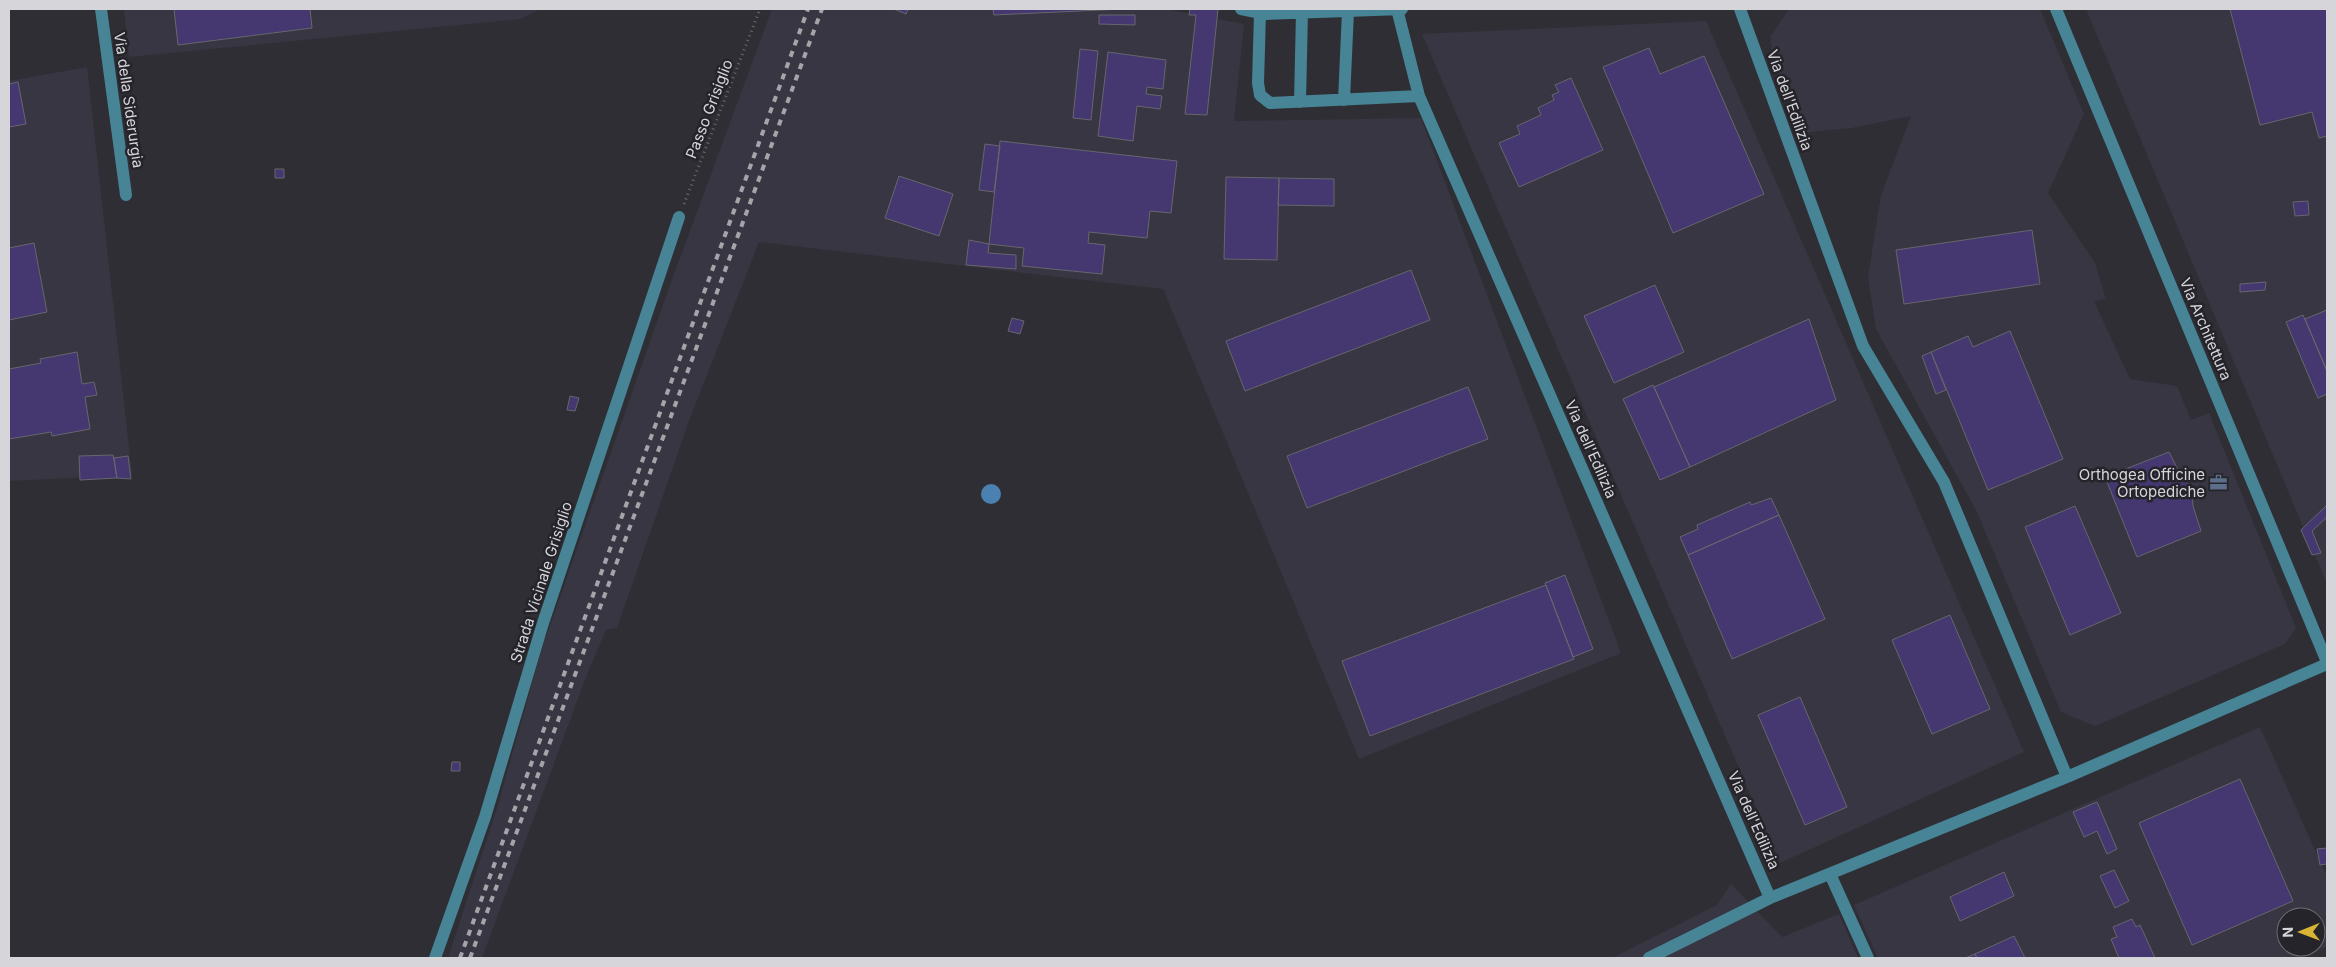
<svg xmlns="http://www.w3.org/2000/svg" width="2336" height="967" font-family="Inter,sans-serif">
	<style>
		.built { fill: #383642; fill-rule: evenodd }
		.water { fill: #4a81b1 }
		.building { fill: #453770; stroke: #67666d }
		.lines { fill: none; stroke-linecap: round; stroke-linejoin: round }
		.path { stroke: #6a6a6f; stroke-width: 3; stroke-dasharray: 1 4; stroke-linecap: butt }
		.minor { stroke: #468496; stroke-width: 12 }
		.rail { stroke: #a4a4a9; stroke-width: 4; stroke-dasharray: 6 6; stroke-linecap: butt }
		.labels { text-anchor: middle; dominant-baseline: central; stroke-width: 5; stroke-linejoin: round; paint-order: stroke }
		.street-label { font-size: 15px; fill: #d6d6da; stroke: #25242a }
		.poi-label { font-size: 15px; fill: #d6d6da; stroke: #25242a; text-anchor: end }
	</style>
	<rect width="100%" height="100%" fill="#2f2e34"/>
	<path class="built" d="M124 9H541L520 19 129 57Z
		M772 9H1166L1244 24 1234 121 1421 118 1621 653 1359 759 1163 289 759 242 689 421 617 628 606 630 586 677 482 958H448L498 805 541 651 670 285Z
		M1789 9H2040L2084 114 2048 193 2095 263 2106 299 2094 301 2130 379 2177 386 2191 420 2209 413 2296 628 2285 644 2095 726 2061 712 1977 512 1876 329 1868 277 1881 195 1911 116 1852 128 1800 133 1773 58 1770 37Z
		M2086 9H2327V584Z
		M1706 21 2024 752 1780 863 1422 34Z
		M87 67 132 475 9 481V81Z
		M2260 727 2327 877V946L2303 958H1878L1854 905ZM2286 917H2316V947H2286Z
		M1731 884 1782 937 1839 914 1858 958H1612L1717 905Z"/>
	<path class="water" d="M981 494a10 10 0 1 1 20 0a10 10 0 1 1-20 0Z"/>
	<path class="building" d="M174 9H310L312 28 178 45Z
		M894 9H908L906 14Z
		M993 9H1122L994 15Z
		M1190 9H1218L1207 115 1185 114 1196 15H1189Z
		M2230 9H2327V136L2319 138 2312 112 2260 125Z
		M1099 15H1135V25L1099 24Z
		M1649 48 1660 74 1704 56 1764 194 1673 233 1603 67Z
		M1080 49 1098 51 1091 120 1073 118Z
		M1108 52 1166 60 1163 89 1147 87 1146 94 1162 96 1160 109 1137 106 1133 141 1098 136Z
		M1571 78 1603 150 1519 187 1499 143 1520 134 1517 126 1541 115 1538 108 1554 100 1552 95 1559 92 1555 85Z
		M18 82 26 124 9 127V84Z
		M1000 141 1177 161 1171 213 1150 211 1147 238 1089 232 1088 243 1105 245 1102 274 1022 266 1024 248 989 244Z
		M985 144 1000 146 994 192 979 190Z
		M275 169H284V178H275Z
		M899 176 953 194 939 236 885 218Z
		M1226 177 1279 178 1277 260 1224 259Z
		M1279 178 1334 179V206L1278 205Z
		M2308 201 2309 215 2295 216 2293 202Z
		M2032 230 2040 284 1904 304 1896 250Z
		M969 240 989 244 988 253 1016 255V269L966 265Z
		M34 243 47 312 9 320V248Z
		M1411 270 1430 320 1245 391 1226 341Z
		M2266 282 2265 290 2240 292V284Z
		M1655 285 1684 352 1614 383 1584 316Z
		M2327 310V371L2305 319Z
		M2303 315 2327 371V394L2318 398 2286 322Z
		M1012 318 1024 321 1020 334 1008 331Z
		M1809 319 1836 400 1690 467 1654 387Z
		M2010 331 2063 459 1988 490 1931 352 1968 336 1973 347Z
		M77 352 82 384 94 382 97 395 85 397 90 429 52 436 51 432 9 439V369L41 363 40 359Z
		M1931 352 1946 390 1936 394 1922 356Z
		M1653 385 1690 467 1660 480 1623 399Z
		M1468 387 1488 439 1307 508 1287 456Z
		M570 396 579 398 575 411 567 410Z
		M2169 452 2181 476 2192 488 2193 506 2201 531 2137 557 2105 477Z
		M113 455 117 478 80 480 79 456Z
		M128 456 131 479 117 478 114 458Z
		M1771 498 1779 515 1688 555 1680 537 1698 529 1697 525 1750 502 1751 505Z
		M2327 505V517L2312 531 2321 553 2312 555 2301 530Z
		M2075 506 2121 613 2070 635 2025 527Z
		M1779 515 1825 619 1732 659 1688 555Z
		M1565 575 1593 649 1573 657 1545 583Z
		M1546 585 1574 659 1370 736 1342 661Z
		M1950 615 1990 709 1932 734 1892 640Z
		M1800 697 1847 807 1805 825 1758 715Z
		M452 762H460V771H451Z
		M2240 779 2293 901 2192 945 2139 823Z
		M2097 802 2117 849 2107 854 2097 831 2084 837 2073 812Z
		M2327 848V864L2320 865 2317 849Z
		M2114 870 2129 901 2115 908 2100 876Z
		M2004 872 2014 896 1960 921 1950 897Z
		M2132 919 2136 927 2140 925 2155 958H2119L2111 939 2117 937 2113 927Z
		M2014 936 2025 958H1977L1975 954Z
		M1975 954 1977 958H1965Z"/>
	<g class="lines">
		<path class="path" d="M684 204 760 9"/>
		<path class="minor" d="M101 9 126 195
			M1241 9 1266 14 1402 9
			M1397 9 1419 96 1770 898
			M1740 9 1863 346 1944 482 2067 777
			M2056 9 2327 662
			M1260 13 1258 83 1260 95 1270 103 1419 96
			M1344 100 1348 11
			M1300 102 1302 12
			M1830 874 1868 958
			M435 958 485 817 543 623 679 217
			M1649 958 1770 898 2067 777 2327 664"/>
		<path class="rail" d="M460 958 808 9
			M470 958 822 9"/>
	</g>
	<defs>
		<symbol id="office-bare" viewBox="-9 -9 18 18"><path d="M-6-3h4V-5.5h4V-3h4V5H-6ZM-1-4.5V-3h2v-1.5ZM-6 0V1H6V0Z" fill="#5c6f8a" stroke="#25242a" stroke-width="2.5" paint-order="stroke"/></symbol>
	</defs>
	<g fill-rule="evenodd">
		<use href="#office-bare" x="2206" y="470" width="25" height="25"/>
	</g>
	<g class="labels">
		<g class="street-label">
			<text transform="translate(129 100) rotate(82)">Via della Siderurgia</text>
			<text transform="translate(1790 100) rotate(70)">Via dell'Edilizia</text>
			<text transform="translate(709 109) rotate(-69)">Passo Grisiglio</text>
			<text transform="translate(2206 329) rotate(67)">Via Architettura</text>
			<text transform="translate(1591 449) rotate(66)">Via dell'Edilizia</text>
			<text transform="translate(541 582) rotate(-72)">Strada Vicinale Grisiglio</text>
			<text transform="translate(1754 820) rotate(66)">Via dell'Edilizia</text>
		</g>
		<g class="poi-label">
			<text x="2205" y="474">Orthogea Officine<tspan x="2205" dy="17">Ortopediche</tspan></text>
		</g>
	</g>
	<rect width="2336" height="967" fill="none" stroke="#d6d6da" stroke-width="20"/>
	<g transform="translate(2301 932) rotate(269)"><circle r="24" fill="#25242a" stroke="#6c6b70"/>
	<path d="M0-4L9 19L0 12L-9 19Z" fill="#d8b434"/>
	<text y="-8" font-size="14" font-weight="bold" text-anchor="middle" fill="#d6d6da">N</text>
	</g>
</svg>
